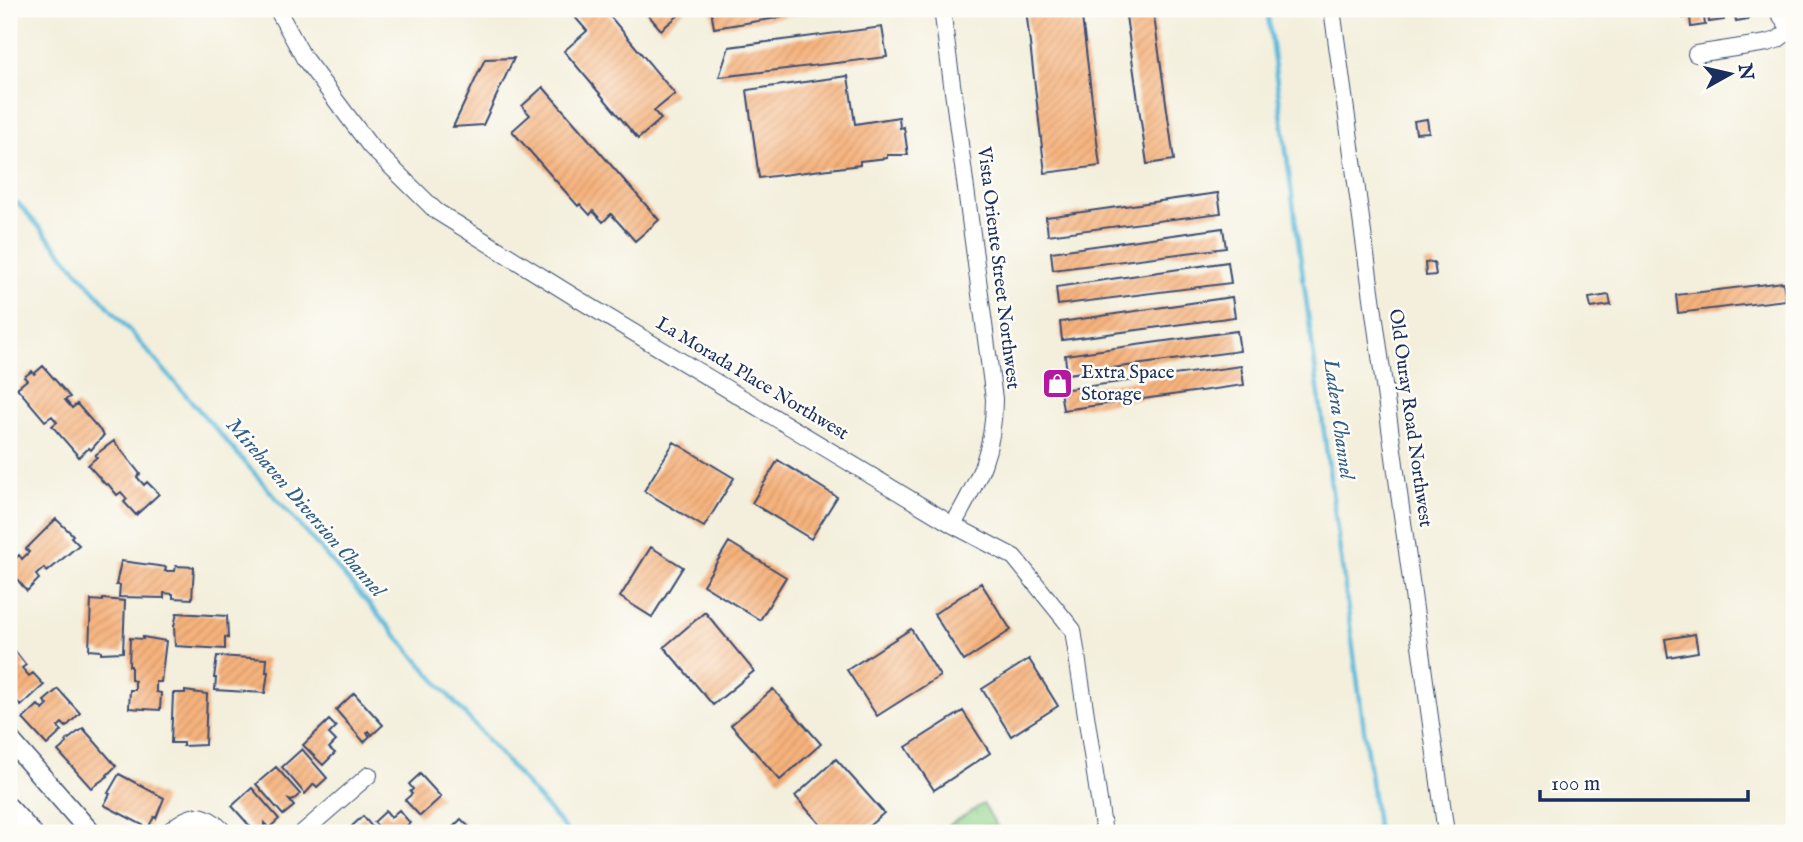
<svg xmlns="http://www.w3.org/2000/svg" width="1803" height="842" font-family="'IM FELL English',serif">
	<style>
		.park { fill: url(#park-crowns); stroke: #588276; stroke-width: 2 }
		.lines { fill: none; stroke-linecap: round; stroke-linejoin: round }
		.stream { stroke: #5bb9d9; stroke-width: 4.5 }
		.building { fill: url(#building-hatch) }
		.minor-casing { stroke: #3b4c71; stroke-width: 18 }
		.major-casing { stroke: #3b4c71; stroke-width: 22 }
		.minor { stroke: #fff; stroke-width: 16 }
		.major { stroke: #fff; stroke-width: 19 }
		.labels { text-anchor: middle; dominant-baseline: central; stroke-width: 5; stroke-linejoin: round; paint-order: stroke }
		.street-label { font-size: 19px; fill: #1b2f5e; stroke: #fdfcf7 }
		.poi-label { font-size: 19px; fill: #1b2f5e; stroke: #fdfcf7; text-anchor: start }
		.water-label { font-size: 21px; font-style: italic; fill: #315f89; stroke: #fdfcf7 }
	</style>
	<defs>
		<pattern id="park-crowns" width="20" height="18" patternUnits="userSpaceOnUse" patternTransform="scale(1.75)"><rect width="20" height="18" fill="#94d68e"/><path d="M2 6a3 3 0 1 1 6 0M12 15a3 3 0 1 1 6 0" fill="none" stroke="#7fb87d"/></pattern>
		<pattern id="building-hatch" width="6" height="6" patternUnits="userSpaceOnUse" patternTransform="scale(1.75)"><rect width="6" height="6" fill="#f6b27c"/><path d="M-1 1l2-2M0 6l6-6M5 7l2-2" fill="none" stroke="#d2996e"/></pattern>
	</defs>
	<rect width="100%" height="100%" fill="#fdfcf7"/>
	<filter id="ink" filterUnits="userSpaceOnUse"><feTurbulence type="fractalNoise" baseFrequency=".0143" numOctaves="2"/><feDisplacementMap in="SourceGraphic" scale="14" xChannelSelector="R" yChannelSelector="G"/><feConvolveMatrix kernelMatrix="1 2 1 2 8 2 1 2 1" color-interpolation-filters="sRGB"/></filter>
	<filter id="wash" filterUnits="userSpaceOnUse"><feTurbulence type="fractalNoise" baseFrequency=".00686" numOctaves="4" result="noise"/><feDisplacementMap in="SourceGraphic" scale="28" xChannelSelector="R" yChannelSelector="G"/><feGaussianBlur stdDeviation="1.57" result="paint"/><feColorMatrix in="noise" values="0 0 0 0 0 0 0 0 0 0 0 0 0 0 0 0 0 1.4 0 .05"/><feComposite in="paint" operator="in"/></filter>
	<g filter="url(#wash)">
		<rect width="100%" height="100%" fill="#f3efdc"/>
		<path class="park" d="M983 804 1000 831 997 833H936Z"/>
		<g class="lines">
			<path class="stream" d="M1267 9 1378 833
				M18 203 569 833"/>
		</g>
		<g id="blocks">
			<path class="building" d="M568 9H604L675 94 654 111 661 119 638 139 564 51 587 31Z
				M643 9H686L661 30Z
				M711 9H826L827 10 714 28Z
				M1026 9H1081L1100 166 1045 173Z
				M1125 9H1153L1174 160 1147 164Z
				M1682 9H1703L1705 25 1691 27 1690 17 1683 18Z
				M1708 9H1723L1724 20 1709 22Z
				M1734 9H1747L1748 19 1736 21Z
				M882 27 887 57 719 77 729 47Z
				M514 58 483 125 453 127 485 59Z
				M848 76 855 124 899 117 900 128 904 127 908 155H887V158L860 161V165L759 178 747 90Z
				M543 87 659 220 635 241 611 214 603 222 593 211 590 215 580 204 578 206 512 131 530 115 522 106Z
				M1427 119 1429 132 1416 133 1414 121Z
				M1218 193 1221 213 1048 235 1046 217Z
				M1223 228 1226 248 1053 270 1051 252Z
				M1228 262 1231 283 1058 305 1056 287Z
				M1434 262 1436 275 1426 276 1425 263Z
				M1783 282 1786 300 1678 313 1676 295Z
				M1609 295 1611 305 1591 308 1589 298Z
				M1232 297 1235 317 1062 340 1060 322Z
				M1237 331 1240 351 1067 374 1065 355Z
				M43 366 70 397 65 400 72 408 77 404 104 435 91 450 89 448 79 457 52 426 57 422 52 416 45 421 17 388 27 380 24 377 32 371 34 374Z
				M1241 366 1244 385 1063 410 1060 390Z
				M114 441 140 474 137 477 144 485 147 482 159 494 136 515 124 502 127 499 121 492 117 495 108 484 106 485 88 465 97 457 95 455Z
				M674 442 734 478 704 527 644 491Z
				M778 460 837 497 811 539 752 503Z
				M56 519 73 535 71 537 79 545 47 572 44 568 36 575 39 579 27 591 9 570V565L19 555 22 559 29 552 26 549Z
				M729 542 786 577 760 620 703 585Z
				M651 547 683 567 652 617 620 597Z
				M121 561 166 567 165 571H175L176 566 194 567 192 599 173 598V594L164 593V598L119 597 120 585H116Z
				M981 583 1011 630 964 661 934 614Z
				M103 599 125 601 123 652 101 653V651L89 650 91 600 103 601Z
				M705 612 754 671 713 705 664 647Z
				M177 613 227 616 228 638 225 637V649L175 646 174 626Z
				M911 629 940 676 877 716 847 670Z
				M1695 634 1698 652 1668 657 1665 639Z
				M143 637 166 641 161 682H156V692L161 693 160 710 129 708 130 690H135V681L131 680V666H129L130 638 143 639Z
				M9 643 26 665 22 668 29 676 33 673 44 685 21 706 9 693 13 690 9 686Z
				M217 656 267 659 266 672H268L265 693 215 690 216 678H214Z
				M1029 659 1058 706 1011 736 982 689Z
				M58 689 80 713 66 727 62 723 58 727 62 731 47 745 23 719 38 705 43 710 48 705 44 701Z
				M773 689 821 744 780 780 731 725Z
				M185 691 207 694 205 745 183 746V743H171L173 693H185Z
				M354 693 383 725 372 735 369 731 367 733 370 736 364 742 336 710Z
				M963 711 990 753 934 790 906 747Z
				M329 720 336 727 329 734 336 741 329 748 335 753 323 765 303 745Z
				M83 728 116 766 107 775 108 776 91 788 58 751 67 743 66 741Z
				M302 749 327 778 317 787 314 784 305 794 282 767Z
				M836 759 884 813 861 833H828L795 796Z
				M276 767 300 794 292 801 289 800 294 806 283 815 256 784Z
				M119 774 164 798 156 818 154 817 148 828 104 805 110 794 108 793Z
				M420 774 441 797 420 816 405 800 412 794 410 792 413 789 409 784Z
				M252 788 279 819 269 828 264 823V826L256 833 232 806Z
				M399 810 410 823 402 830 404 832 384 833 374 822 386 811 391 817Z
				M363 816 377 833H350L354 830 357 831 352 826Z
				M461 819 475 833H447Z"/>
		</g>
	</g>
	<g filter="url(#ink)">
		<use href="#blocks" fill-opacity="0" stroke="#3b4c71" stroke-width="2"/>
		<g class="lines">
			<defs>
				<path id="minor" d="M277 9 304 58 370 146 436 211 573 296 953 525 1014 557 1073 630 1104 833
					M942 9 994 399C994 452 979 479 953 525
					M1332 9 1446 833
					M1776 9 1786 23 1794 29
					M1696 54 1767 43 1777 40 1793 28
					M167 833C190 812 203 809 225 833
					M302 833 369 775"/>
				<path id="major" d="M9 739 91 833
					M9 808 32 833"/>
			</defs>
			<use href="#minor" class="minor-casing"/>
			<use href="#major" class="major-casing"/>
			<use href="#minor" class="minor"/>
			<use href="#major" class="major"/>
		</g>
	</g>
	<defs>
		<symbol id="shop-square" viewBox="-11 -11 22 22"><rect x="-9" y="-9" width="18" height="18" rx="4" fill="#b5179e" stroke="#fdfcf7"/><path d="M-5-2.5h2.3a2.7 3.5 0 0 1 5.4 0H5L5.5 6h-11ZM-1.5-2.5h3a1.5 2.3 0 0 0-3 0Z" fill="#fff"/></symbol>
	</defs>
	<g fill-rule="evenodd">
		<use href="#shop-square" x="1040" y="366" width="35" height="35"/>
	</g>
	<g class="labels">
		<g class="street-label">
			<text transform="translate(998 268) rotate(83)">Vista Oriente Street Northwest</text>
			<text transform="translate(752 379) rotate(31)">La Morada Place Northwest</text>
			<text transform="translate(1410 418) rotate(82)">Old Ouray Road Northwest</text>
		</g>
		<g class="poi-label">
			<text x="1081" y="373">Extra Space<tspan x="1081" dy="22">Storage</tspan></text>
		</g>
		<g class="water-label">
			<text transform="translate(1338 419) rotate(82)">Ladera Channel</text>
			<text transform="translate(305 508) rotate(49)">Mirehaven Diversion Channel</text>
		</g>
	</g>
	<rect width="1803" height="842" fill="none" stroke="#fdfcf7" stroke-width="35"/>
	<g transform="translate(1730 74) rotate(82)" stroke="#fdfcf7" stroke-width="5" paint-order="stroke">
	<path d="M0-5L12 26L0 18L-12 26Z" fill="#1b2f5e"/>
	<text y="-10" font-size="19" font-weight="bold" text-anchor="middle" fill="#1b2f5e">N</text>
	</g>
	<path d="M1540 790v10h208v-10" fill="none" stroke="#1b2f5e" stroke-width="3.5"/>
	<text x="1551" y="790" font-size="21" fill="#1b2f5e" stroke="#fdfcf7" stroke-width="5" paint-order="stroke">100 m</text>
</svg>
